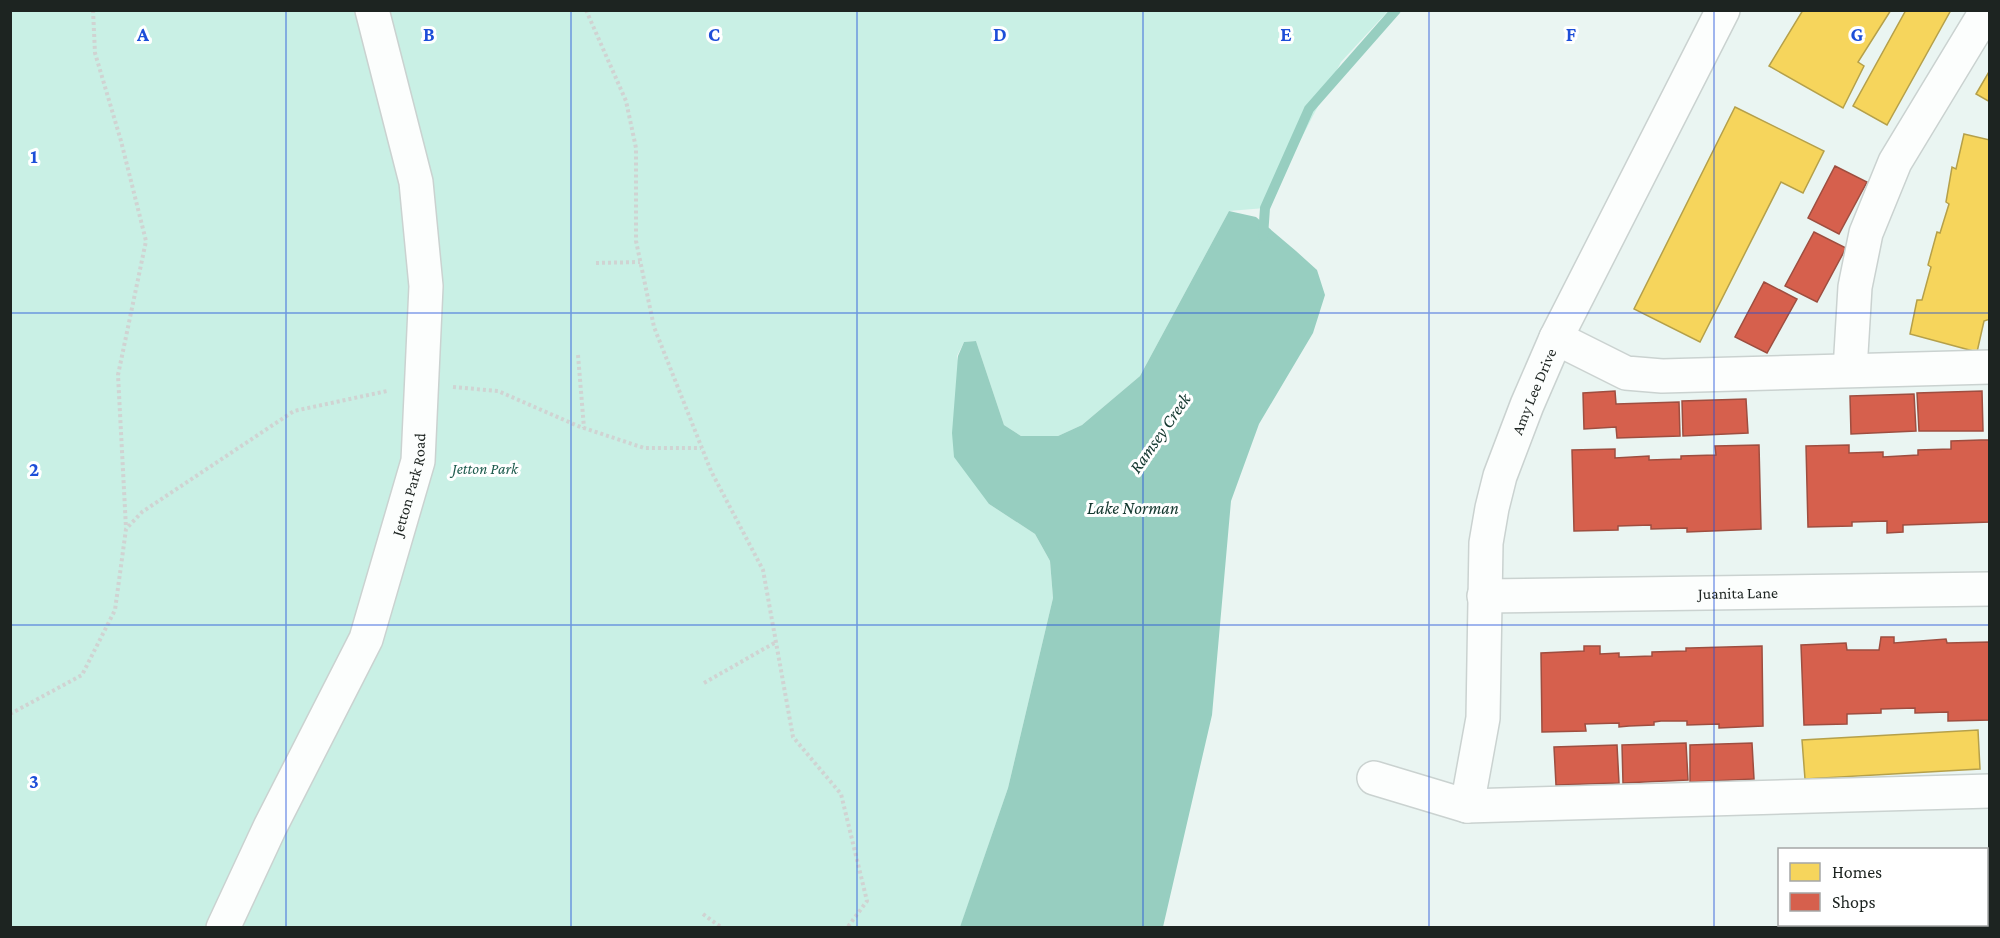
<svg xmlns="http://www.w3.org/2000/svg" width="2000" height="938" font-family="'Crimson Pro',serif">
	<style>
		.green { fill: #c9f0e5 }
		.water { fill: #97cec0 }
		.homes { fill: #f6d55c; stroke: #b5a04a; stroke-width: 1.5 }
		.shops { fill: #d6604d; stroke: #9e4e40; stroke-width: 1.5 }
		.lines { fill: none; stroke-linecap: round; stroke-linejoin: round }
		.stream { stroke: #97cec0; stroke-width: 10 }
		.minor-casing { stroke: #cad2d0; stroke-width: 36 }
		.path { stroke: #d0d3d2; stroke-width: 4; stroke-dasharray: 3 3; stroke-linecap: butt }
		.minor { stroke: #fcfefd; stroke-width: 33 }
		.grid { fill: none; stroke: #1d4ed8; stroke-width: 1.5; stroke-opacity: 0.55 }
		.labels { text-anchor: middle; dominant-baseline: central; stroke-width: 6; stroke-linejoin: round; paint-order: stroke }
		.street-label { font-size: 16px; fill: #1d2421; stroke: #fff }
		.park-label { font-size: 16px; font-style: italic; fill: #1f5c4e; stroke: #fff }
		.water-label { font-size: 18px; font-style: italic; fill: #12362d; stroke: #fff }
		.grid-label { font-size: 20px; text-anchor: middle; font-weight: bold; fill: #1d4ed8; stroke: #fff; stroke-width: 6; stroke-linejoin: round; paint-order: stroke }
	</style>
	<rect width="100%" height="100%" fill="#eaf5f2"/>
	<path class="green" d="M10 11H1388L1341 62 1265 208 1229 211 1140 376 1082 425 1058 436H1021L1004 425 976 341 964 342 957 356 989 504 1035 534 1050 561 1053 598 1008 788 960 928 11 927Z"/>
	<path class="water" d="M1229 211 1256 217 1296 251 1317 270 1325 295 1313 333 1259 424 1231 501 1212 715 1163 927H960L1008 788 1053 598 1050 561 1035 534 989 504 954 457 952 433 958 356 964 342 976 341 1004 425 1021 436H1058L1082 425 1140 376Z"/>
	<path class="homes" d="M1803 10H1891L1858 62 1864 66 1843 108 1769 66Z
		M1906 10H1951L1887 125 1853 106Z
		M1990 70V102L1976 94Z
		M1735 107 1824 151 1803 193 1781 182 1700 342 1634 309Z
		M1964 134 1990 140V319L1984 321 1977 352 1910 334 1917 300H1922L1931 267 1928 265 1937 232 1940 233 1949 204 1946 202 1952 167 1956 169Z
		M1978 730 1980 769 1805 779 1802 740Z"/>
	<path class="shops" d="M1835 166 1867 182 1839 234 1808 218Z
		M1814 232 1846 248 1817 302 1785 286Z
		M1764 282 1797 299 1767 353 1735 337Z
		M1615 391 1616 404 1679 402 1680 436 1617 438 1616 427 1584 429 1583 393Z
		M1982 391 1983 431H1919L1917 393Z
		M1914 394 1916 431 1851 434 1850 396Z
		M1746 399 1748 433 1683 436 1682 401Z
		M1981 440H1990V522L1903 525V532L1887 533V521L1852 522V526L1808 527 1806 446 1849 445V453L1883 452V457L1918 455V450L1951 449V441Z
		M1759 445 1761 529 1687 532V528L1651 529V525L1618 526V530L1574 531 1572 450 1615 449V458L1649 456V460L1681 459V456L1716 455 1715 446Z
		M1881 637H1894V643L1946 639 1947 643 1990 642V720L1948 721V712L1915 713V708L1881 709V713L1847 714V724L1804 725 1801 645 1846 643 1847 650H1879Z
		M1584 646H1600V654L1619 653V657H1623L1652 656V652L1686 651V648H1690L1762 646 1763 726 1719 728V724L1687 725V721H1661L1654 722V725L1629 726 1619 727V723L1585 724 1586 731 1542 732 1541 653 1584 651Z
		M1686 743 1688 780 1623 783 1622 745Z
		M1752 743 1754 779 1690 782V745Z
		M1617 745 1619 783 1556 785 1554 747Z"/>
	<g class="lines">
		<path class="stream" d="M1263 236 1265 208 1309 109 1396 10"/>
		<defs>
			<g id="minor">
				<path d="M1556 338 1626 373 1662 376 1990 367"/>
				<path d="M1850 370 1855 287 1866 233 1895 162 1987 10"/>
				<path id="s1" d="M1484 596 1990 589"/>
				<path d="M1374 778 1467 806 1990 791"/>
				<path id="s2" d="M1467 806 1483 718 1486 543 1492 508 1500 476 1527 405 1556 338 1723 10"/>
				<path id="s3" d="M223 928 270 827 366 639 418 461 426 286 416 182 372 10"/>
			</g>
		</defs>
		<use href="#minor" class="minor-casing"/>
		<path class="path" d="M93 10 95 53 121 141 146 241 118 375 126 528
			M586 10 626 101 636 148V241L654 327 711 471 763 570 793 737 841 794 867 901 847 928
			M596 263 640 262
			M578 355 584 428
			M453 387 498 391 578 426 644 448H701
			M704 683 776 642
			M10 714 82 675 115 610 126 529 142 512 294 411 387 391
			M703 914 722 928"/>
		<use href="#minor" class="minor"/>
	</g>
	<path class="grid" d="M286 10V928M571 10V928M857 10V928M1143 10V928M1429 10V928M1714 10V928M10 313H1990M10 625H1990"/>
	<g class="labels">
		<g class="street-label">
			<text stroke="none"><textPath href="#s2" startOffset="424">Amy Lee Drive</textPath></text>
			<text stroke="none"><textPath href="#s3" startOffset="483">Jetton Park Road</textPath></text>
			<text stroke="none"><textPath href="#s1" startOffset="254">Juanita Lane</textPath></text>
		</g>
		<g class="park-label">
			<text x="485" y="468">Jetton Park</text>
		</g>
		<g class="water-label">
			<text transform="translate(1160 433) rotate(-55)">Ramsey Creek</text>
			<text x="1133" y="508">Lake Norman</text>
		</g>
	</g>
	<g class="grid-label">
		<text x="143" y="41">A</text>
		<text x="429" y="41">B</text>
		<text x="714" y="41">C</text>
		<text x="1000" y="41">D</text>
		<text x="1286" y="41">E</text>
		<text x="1571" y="41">F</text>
		<text x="1857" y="41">G</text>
		<text x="34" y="163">1</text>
		<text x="34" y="476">2</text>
		<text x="34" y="788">3</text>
	</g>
	<rect width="2000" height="938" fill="none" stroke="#1d2421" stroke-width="24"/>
	<rect x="1778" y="848" width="210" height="78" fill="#ffffff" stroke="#a5a7a6" stroke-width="1.5"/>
	<rect x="1790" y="863" width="30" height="18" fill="#f6d55c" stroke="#a5a7a6" stroke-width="1.5"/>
	<text x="1832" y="878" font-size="18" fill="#1d2421">Homes</text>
	<rect x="1790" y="893" width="30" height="18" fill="#d6604d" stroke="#a5a7a6" stroke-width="1.5"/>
	<text x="1832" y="908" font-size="18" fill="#1d2421">Shops</text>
</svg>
